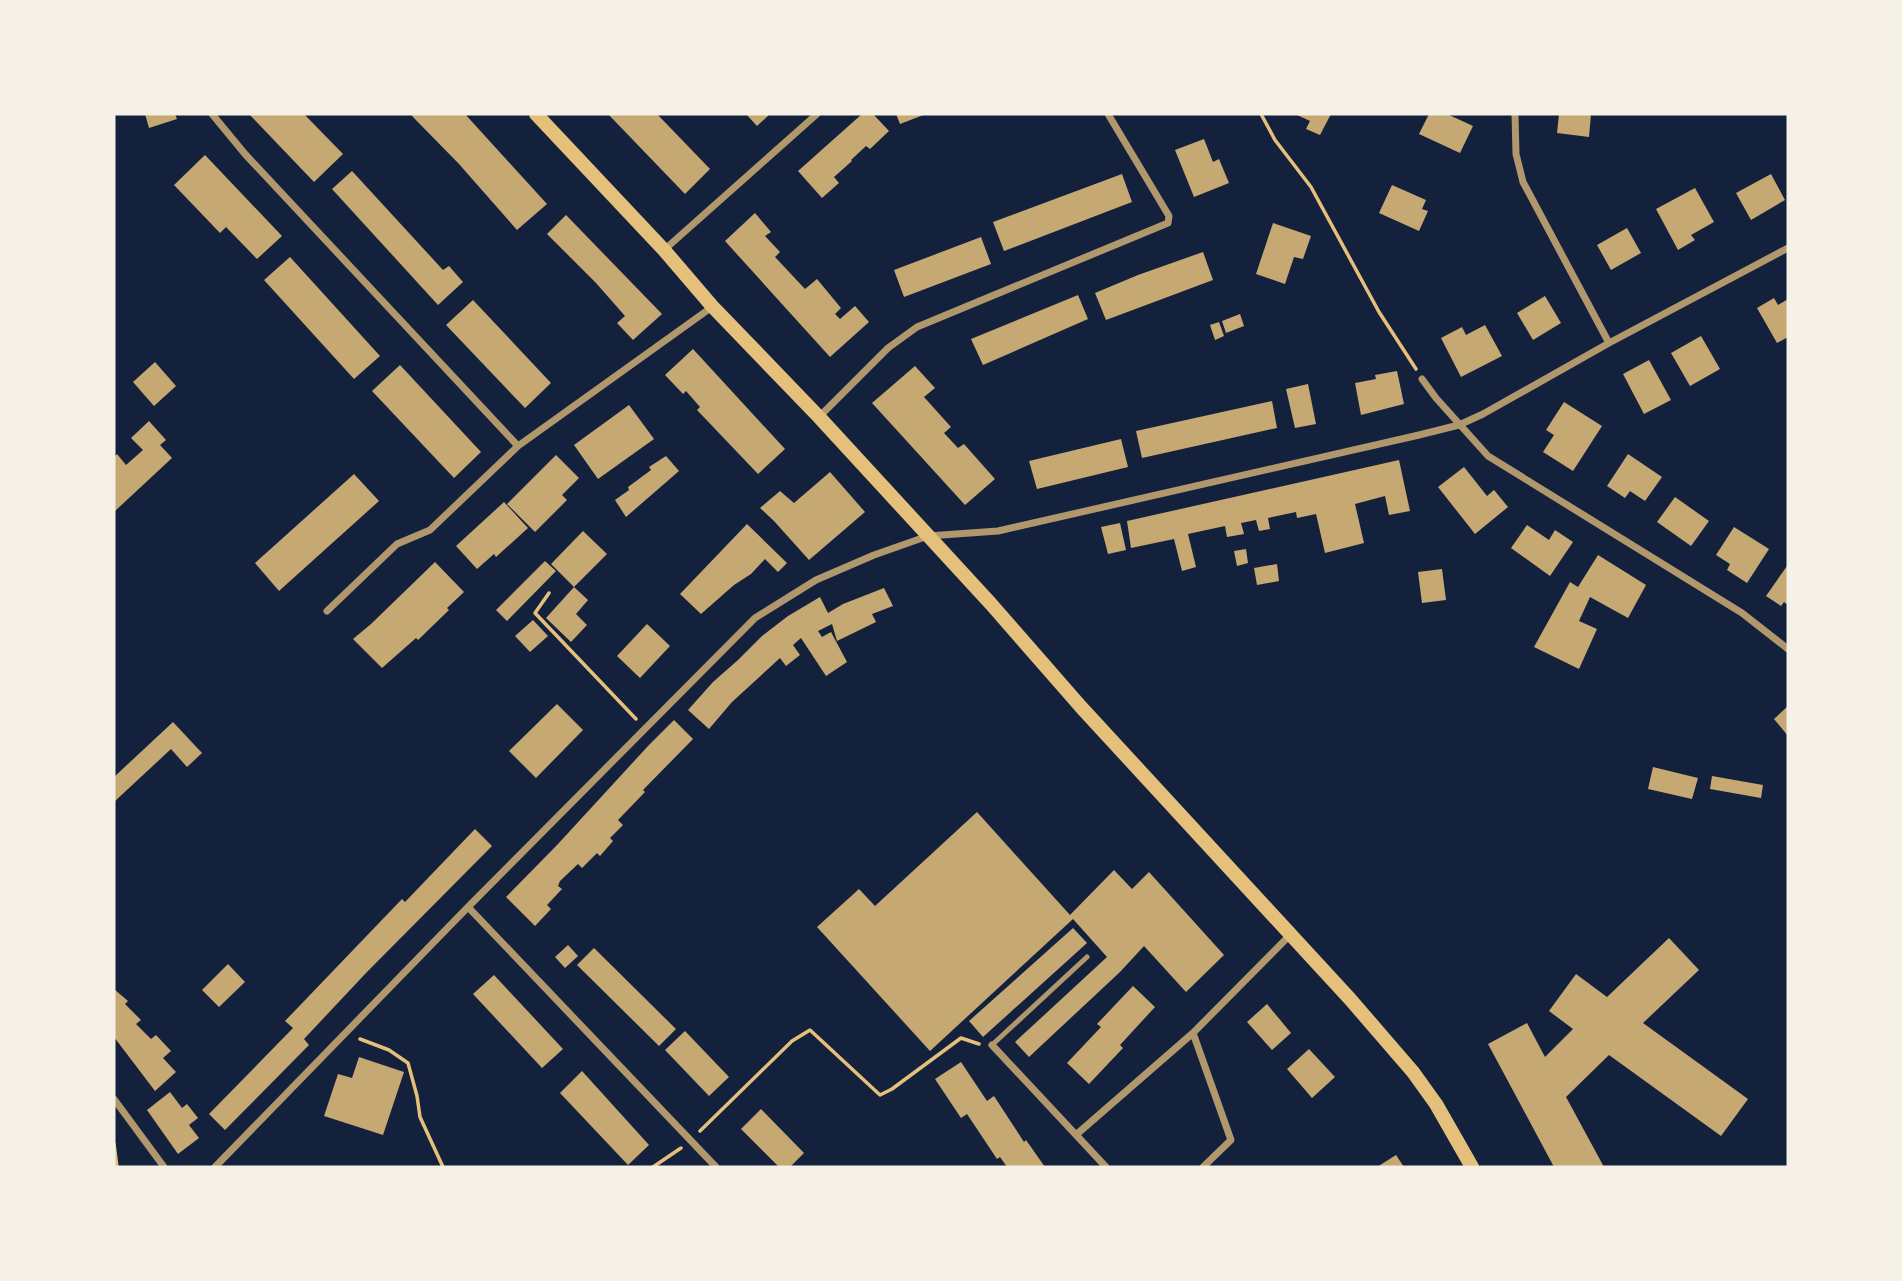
<svg xmlns="http://www.w3.org/2000/svg" width="1902" height="1281" font-family="Manrope,sans-serif">
	<style>
		.building { fill: #c6a872 }
		.lines { fill: none; stroke-linecap: round; stroke-linejoin: round }
		.path { stroke: #e5c07b; stroke-width: 3.5 }
		.service { stroke: #b1986c; stroke-width: 5 }
		.minor { stroke: #b1986c; stroke-width: 7 }
		.secondary { stroke: #e5c07b; stroke-width: 14 }
	</style>
	<rect width="100%" height="100%" fill="#14213d"/>
	<path class="building" d="M145 114H175L177 119 149 128Z
		M249 114H304L343 154 314 182Z
		M414 114H465L547 204 517 230 459 164 412 116Z
		M608 114H657L710 169 685 194Z
		M746 114H770L757 126Z
		M862 114H873L889 131 870 149 866 146 851 160 852 161 834 177 839 183 822 198 798 171Z
		M896 114H926L900 124Z
		M1295 114H1331L1320 135 1306 129 1310 121Z
		M1429 114H1447L1473 126 1460 153 1419 134Z
		M1559 114H1591L1589 137 1557 133Z
		M1204 139 1213 162 1219 159 1229 183 1194 197 1175 150Z
		M205 155 282 236 257 259 226 227 220 233 174 185Z
		M352 171 443 270 449 266 463 282 438 305 332 189Z
		M1122 174 1132 202 1004 251 993 222Z
		M1771 174 1785 200 1751 220 1736 193Z
		M1392 185 1426 200 1422 209 1428 211 1419 231 1379 213Z
		M1695 188 1714 222 1691 235 1695 240 1678 250 1656 209Z
		M755 213 771 232 765 236 780 252 775 257 805 289 817 279 841 308 835 314 840 319 855 306 869 322 830 357 725 241Z
		M566 215 662 314 633 340 617 323 625 316 596 283 547 234Z
		M1273 223 1311 236 1303 259 1294 257 1285 284 1256 274Z
		M1627 228 1641 253 1611 270 1597 245Z
		M981 237 991 264 904 297 894 270Z
		M1203 252 1213 280 1106 320 1095 293 1138 275Z
		M290 257 380 356 354 379 264 280Z
		M1078 295 1088 319 983 365 971 339Z
		M1545 296 1561 323 1533 340 1517 313Z
		M1774 298 1778 305 1788 299V337L1777 343 1757 308Z
		M473 300 551 383 525 408 446 325Z
		M1240 314 1244 326 1226 333 1222 321Z
		M1219 322 1224 336 1215 340 1210 325Z
		M1485 325 1502 356 1461 377 1441 338 1462 327 1466 335Z
		M1701 336 1720 369 1690 386 1671 353Z
		M693 349 785 449 758 474 697 410 700 407 686 391 683 394 665 375Z
		M1649 360 1671 400 1644 414 1623 374Z
		M155 362 176 386 154 406 133 382Z
		M400 365 481 452 454 478 372 391Z
		M915 366 935 388 924 397 951 427 944 433 958 448 964 444 995 479 965 505 872 403Z
		M1397 371 1404 404 1361 415 1355 383 1376 379 1375 375Z
		M1308 384 1316 424 1295 428 1286 389Z
		M1272 401 1277 428 1142 458 1136 431Z
		M1564 402 1602 426 1573 471 1543 452 1554 435 1546 430Z
		M629 405 654 439 598 479 574 445Z
		M149 421 166 440 160 445 172 458 114 512V457L117 454 126 465 143 450 131 438Z
		M1121 439 1128 467 1037 489 1029 461Z
		M1628 454 1662 477 1645 501 1630 491 1625 498 1607 486Z
		M556 455 579 478 562 495 567 500 535 532 507 504Z
		M666 456 679 471 626 517 615 500 629 490 628 487 651 470 649 467Z
		M1399 460 1410 511 1389 515 1385 496 1355 504 1364 543 1325 553 1316 514 1297 518 1296 512 1268 518 1270 529 1259 531 1256 520 1241 523 1244 534 1227 537 1225 526 1188 534 1196 567 1182 571 1174 539 1131 548 1127 521Z
		M1464 467 1487 496 1494 490 1508 507 1475 534 1438 487Z
		M830 472 865 512 809 560 774 521 760 508 780 491 794 503Z
		M354 474 379 501 279 591 255 563Z
		M1675 497 1709 521 1691 546 1657 522Z
		M504 502 528 528 496 557 494 554 477 569 456 546Z
		M1120 523 1126 550 1108 554 1101 527Z
		M747 524 787 563 778 572 765 559 751 574 734 585 701 614 680 594Z
		M1527 525 1549 540 1555 530 1573 542 1550 576 1511 548Z
		M1734 527 1769 549 1747 583 1727 570 1730 564 1716 555Z
		M583 531 607 554 574 587 588 600 576 614 587 625 571 642 546 618 574 587 551 564Z
		M1246 549 1248 563 1237 566 1234 551Z
		M1598 555 1646 585 1628 618 1590 597 1579 621 1597 629 1579 669 1534 647 1570 582 1578 587Z
		M545 561 556 571 507 621 496 610Z
		M435 562 464 592 447 608 449 610 418 640 416 638 382 668 353 639 371 624Z
		M1277 564 1279 581 1257 585 1254 568Z
		M1787 566 1788 567V605L1784 602 1781 606 1766 596Z
		M1442 569 1446 600 1422 603 1418 572Z
		M884 588 893 606 872 614 876 622 837 641 832 624 818 631 822 637 831 632 847 662 826 676 801 638 793 645 800 655 786 666 780 658 732 702 709 729 688 710 713 682 738 660 762 636 788 616 820 597 828 613 843 604Z
		M533 620 548 636 530 652 515 636Z
		M647 624 670 646 640 678 617 656Z
		M557 704 583 730 536 778 509 751Z
		M1788 706V736L1774 719Z
		M674 720 693 739 643 790 645 792 618 820 623 825 610 838 613 841 600 856 597 853 582 868 578 864 560 881 558 886 562 889 547 905 551 909 535 926 506 897 558 844 648 746Z
		M173 722 202 753 187 767 171 749 114 802V777Z
		M1653 767 1698 778 1692 799 1648 789Z
		M1712 776 1763 785 1761 798 1710 789Z
		M977 812 1070 915 1114 870 1132 889 1149 872 1224 955 1186 992 1144 946 1120 972 1029 1057 1015 1042 1107 957 1073 919 930 1051 817 927 859 889 875 906Z
		M475 829 492 846 366 973 304 1039 309 1045 225 1130 209 1114 293 1028 285 1021 402 899 405 902Z
		M1073 928 1087 943 983 1037 969 1021Z
		M1669 938 1699 970 1643 1023 1748 1099 1721 1136 1609 1055 1566 1097 1604 1167H1554L1488 1044 1527 1023 1545 1057 1573 1029 1549 1011 1576 974 1607 997Z
		M568 945 578 956 565 968 555 957Z
		M594 948 676 1029 659 1046 577 965Z
		M228 964 245 982 219 1007 202 990Z
		M494 975 563 1049 542 1068 473 994Z
		M1133 986 1155 1007 1120 1045 1123 1048 1089 1084 1067 1063 1101 1027 1097 1024Z
		M114 989 128 1001 125 1004 141 1020 136 1024 151 1039 156 1035 171 1051 163 1058 176 1072 155 1091 114 1037Z
		M1267 1004 1291 1033 1272 1050 1247 1022Z
		M685 1031 729 1077 709 1096 665 1050Z
		M1309 1049 1335 1077 1312 1098 1287 1069Z
		M359 1057 404 1072 383 1135 324 1116 338 1074 352 1078Z
		M961 1062 987 1101 994 1096 1024 1142 1026 1140 1045 1167H1007L1000 1157 997 1159 967 1114 961 1118 935 1079Z
		M582 1071 649 1145 628 1165 560 1093Z
		M170 1092 182 1108 187 1104 198 1118 189 1125 199 1138 178 1154 147 1110Z
		M761 1109 804 1153 790 1167H779L741 1129Z
		M1396 1155 1404 1167H1377Z"/>
	<g class="lines">
		<path class="path" d="M1261 114 1275 140 1311 187 1379 312 1416 369
			M549 593 535 613 636 719
			M360 1039 389 1050 408 1063 417 1096 420 1117 443 1167
			M700 1131 792 1041 810 1030 880 1095 892 1089 961 1038 979 1044
			M114 1144 117 1167
			M653 1167 681 1148"/>
		<path class="service" d="M992 1045 1087 957"/>
		<path class="minor" d="M212 114 245 154 518 446
			M1515 114 1516 154 1523 182 1609 343
			M664 250 817 114
			M1422 379 1436 398 1488 456 1742 613 1788 649
			M819 417 888 348 917 327 1168 223 1169 216 1108 114
			M327 611 397 544 430 530 518 446 712 307
			M468 907 716 1167
			M1193 1033 1231 1140 1203 1167
			M992 1045 1106 1167
			M114 1099 164 1167
			M1077 1134 1193 1033 1291 934
			M215 1167 468 907 755 618 816 580 874 555 928 536 998 531 1419 435 1459 425 1483 414 1609 343 1788 248"/>
		<path class="secondary" d="M536 114 664 250 712 306 819 417 991 604 1081 707 1350 999 1413 1072 1436 1104 1472 1167"/>
	</g>
	<rect width="1902" height="1281" fill="none" stroke="#f6f1e7" stroke-width="231"/>
</svg>
